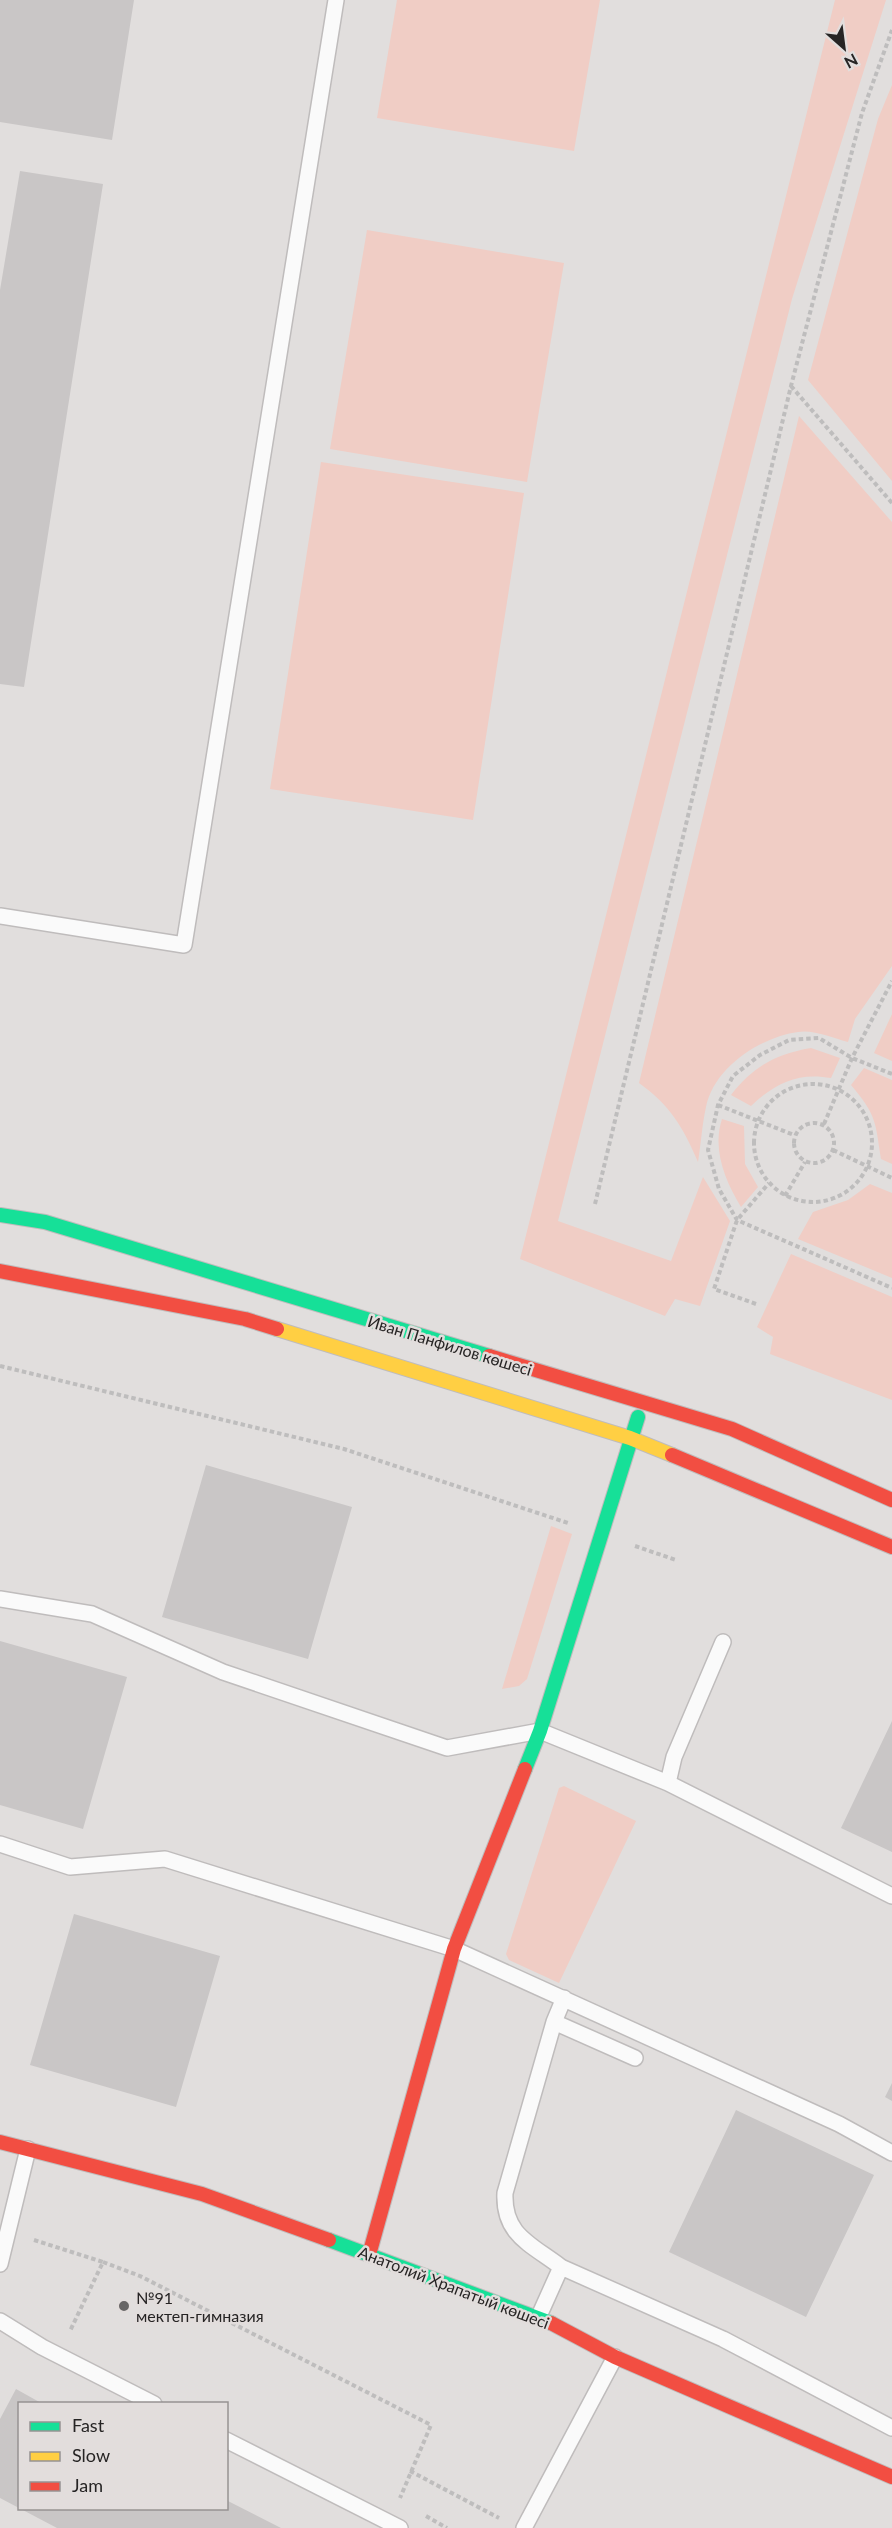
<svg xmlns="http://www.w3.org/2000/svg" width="892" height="2528" font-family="Lato,sans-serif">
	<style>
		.green { fill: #f0cdc5 }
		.building { fill: #c9c6c6 }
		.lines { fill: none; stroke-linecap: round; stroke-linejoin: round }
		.lane-casing { stroke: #bfbcbc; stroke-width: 18 }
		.fast-casing { stroke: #bfbcbc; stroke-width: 16 }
		.slow-casing { stroke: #bfbcbc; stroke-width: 16 }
		.jam-casing { stroke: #bfbcbc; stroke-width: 16 }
		.path { stroke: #bebdbd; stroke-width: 4; stroke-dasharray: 4.5 3; stroke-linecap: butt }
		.lane { stroke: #fafafa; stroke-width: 15 }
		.fast { stroke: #16e098; stroke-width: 14 }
		.slow { stroke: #ffcf43; stroke-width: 14 }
		.jam { stroke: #f24e42; stroke-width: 14 }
		.poi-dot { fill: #676565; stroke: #e2dddc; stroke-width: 2 }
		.labels { text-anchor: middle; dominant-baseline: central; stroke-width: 5; stroke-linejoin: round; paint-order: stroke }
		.street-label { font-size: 16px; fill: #262424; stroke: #e2dddc }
		.poi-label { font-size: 16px; fill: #262424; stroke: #e2dddc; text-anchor: start }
	</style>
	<rect width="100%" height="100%" fill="#e1dedd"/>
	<path class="green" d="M397 0H600L574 151 377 118Z
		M835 0H886L792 299 558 1221 671 1261 703 1177 730 1221 700 1306 675 1299 665 1316 520 1259Z
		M892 85V481L808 380 878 119Z
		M367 230 564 263 527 482 330 449Z
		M799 416 892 522V966L855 1019 848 1042C834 1038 812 1029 798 1032 761 1037 714 1067 706 1107 702 1125 701 1144 698 1162 683 1127 670 1105 639 1083Z
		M321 462 524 493 473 820 270 789Z
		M892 1014V1061L874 1053Z
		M811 1048 840 1058 831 1078C798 1072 775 1083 751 1106L731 1095C753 1067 775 1054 811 1048Z
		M864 1068 892 1080V1164L881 1159C875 1121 877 1116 851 1085Z
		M722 1119 744 1126 745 1164 758 1187 741 1207C725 1181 712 1149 722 1119Z
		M870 1184 892 1193V1278L798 1239 813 1212 848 1200Z
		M791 1254 892 1297V1400L770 1354 773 1337 757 1327Z
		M551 1526 572 1534 527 1679 519 1686 502 1689Z
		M564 1786 636 1821 559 1983 509 1960 506 1954 559 1788Z"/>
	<path class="building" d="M0 0H134L112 140 0 122Z
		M20 171 103 184 24 687 0 684V290Z
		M206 1465 352 1507 308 1659 162 1617Z
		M0 1641 127 1677 83 1829 0 1805Z
		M892 1721V1852L841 1828Z
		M74 1914 220 1956 176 2107 30 2065Z
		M892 2083V2101L885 2097Z
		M736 2110 874 2175 806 2317 669 2252Z
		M16 2389 43 2404H20V2508H226V2500L281 2528H57L0 2498V2419Z"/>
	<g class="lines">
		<defs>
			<path id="lane" d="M0 916 184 945 336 0
				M0 1599 92 1614 223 1672 447 1748 540 1731 668 1783 892 1896
				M668 1783 674 1757 723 1642
				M0 1844 70 1867 165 1859 454 1949 839 2124 892 2153
				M554 2022 635 2058
				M0 2264 28 2149
				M561 2267 723 2339 892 2428
				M539 2316 561 2267C531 2244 503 2235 505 2193L554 2022 564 1998
				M0 2321 42 2347 154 2404
				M226 2440 400 2528
				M524 2528 615 2357"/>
			<path id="fast" d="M0 1215 45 1222 489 1356
				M525 1769 540 1731 638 1417
				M329 2240 551 2323"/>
			<path id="slow" d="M277 1329 630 1438 672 1455"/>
			<path id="jam" d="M0 1271 245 1319 277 1329
				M489 1356 732 1429 892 1500
				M672 1455 892 1547
				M0 2142 202 2194 329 2240
				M369 2255 454 1949 525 1769
				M551 2323 615 2357 892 2477"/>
		</defs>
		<use href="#lane" class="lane-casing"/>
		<use href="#fast" class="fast-casing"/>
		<use href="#slow" class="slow-casing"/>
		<use href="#jam" class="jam-casing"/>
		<path class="path" d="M791 386 892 503
			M892 1074 852 1058 819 1038 789 1040 760 1055 733 1076 718 1105 708 1150 719 1189 737 1220 892 1288
			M754 1143a59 59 0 1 1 118 0a59 59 0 1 1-118 0Z
			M718 1105 794 1135
			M794 1143a20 20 0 1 1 40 0a20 20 0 1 1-40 0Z
			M824 1124 852 1058 892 981
			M833 1150 892 1178
			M785 1196 805 1162
			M595 1204 791 386 862 113 892 30
			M756 1304 714 1289 737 1220 769 1183
			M0 1366 344 1449 568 1523
			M635 1546 676 1560
			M34 2240 103 2262 70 2331
			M103 2262 140 2276 431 2425 400 2498
			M410 2471 499 2518
			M426 2516 447 2528"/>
		<use href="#lane" class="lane"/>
		<use href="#fast" class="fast"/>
		<use href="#slow" class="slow"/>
		<use href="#jam" class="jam"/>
	</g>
	<circle class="poi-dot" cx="124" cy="2306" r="6"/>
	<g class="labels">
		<g class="street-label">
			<text transform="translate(450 1345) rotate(17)">Иван Панфилов көшесі</text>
			<text transform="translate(454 2287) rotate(21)">Анатолий Храпатый көшесі</text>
		</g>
		<g class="poi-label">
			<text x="136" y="2297">№91<tspan x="136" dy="18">мектеп-гимназия</tspan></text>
		</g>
	</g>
	<rect x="18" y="2402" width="210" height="108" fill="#e2dddc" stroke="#979392" stroke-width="1.5"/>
	<rect x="30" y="2422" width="30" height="9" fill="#16e098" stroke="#979392" stroke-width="1.5"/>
	<text x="72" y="2432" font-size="18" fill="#262424">Fast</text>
	<rect x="30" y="2452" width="30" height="9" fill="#ffcf43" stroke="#979392" stroke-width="1.5"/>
	<text x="72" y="2462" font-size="18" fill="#262424">Slow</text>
	<rect x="30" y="2482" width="30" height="9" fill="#f24e42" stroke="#979392" stroke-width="1.5"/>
	<text x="72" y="2492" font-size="18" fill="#262424">Jam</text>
	<g transform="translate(844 48) rotate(152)" stroke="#e2dddc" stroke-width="4.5" paint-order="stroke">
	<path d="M0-4.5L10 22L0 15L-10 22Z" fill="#262424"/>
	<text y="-9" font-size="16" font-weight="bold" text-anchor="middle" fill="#262424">N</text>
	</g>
</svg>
